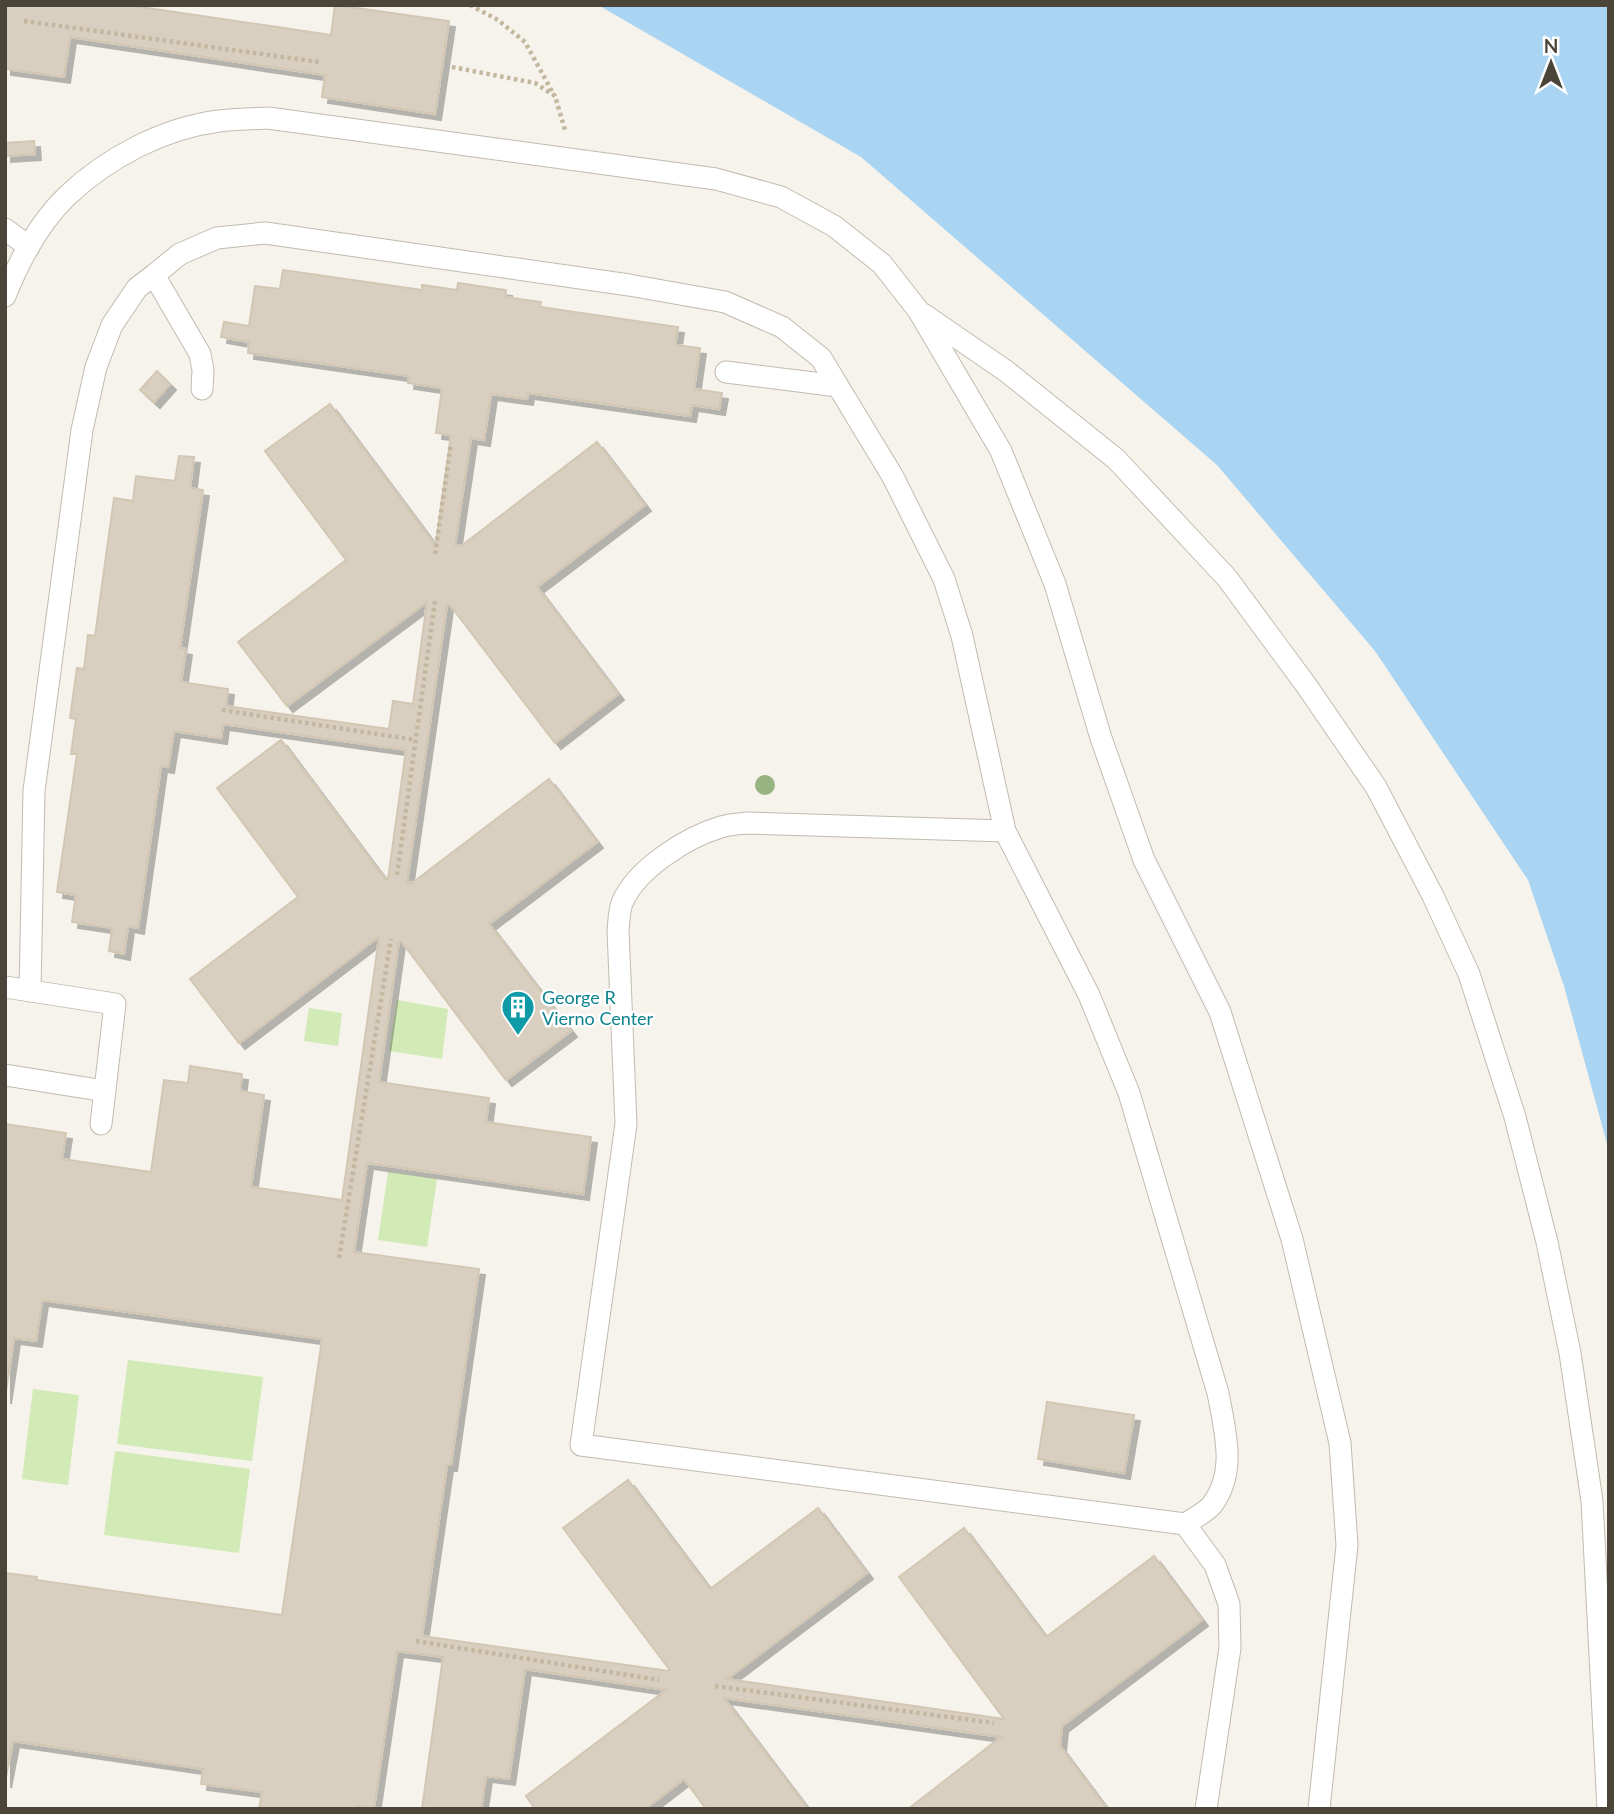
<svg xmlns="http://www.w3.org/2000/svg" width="1614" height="1814" font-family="Lato,sans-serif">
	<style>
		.green { fill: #d2eab5 }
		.water { fill: #a9d4f2 }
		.building { fill: #d8cfc1; stroke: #d3c7b4; stroke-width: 2; filter: url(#shadow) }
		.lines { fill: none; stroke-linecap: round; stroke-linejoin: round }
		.lane-casing { stroke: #c2bbae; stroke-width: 23 }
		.path { stroke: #c4b79f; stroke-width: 4.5; stroke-dasharray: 3.5 3.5; stroke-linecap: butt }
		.lane { stroke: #fff; stroke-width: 21 }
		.tree { fill: #97b381 }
		.labels { text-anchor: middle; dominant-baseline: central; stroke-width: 5; stroke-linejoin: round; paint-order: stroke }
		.culture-label { font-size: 18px; fill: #0d838f; stroke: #fff; text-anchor: start }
	</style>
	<defs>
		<filter id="shadow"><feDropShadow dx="6" dy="6" stdDeviation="0" flood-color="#0004"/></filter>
	</defs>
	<rect width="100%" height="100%" fill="#f6f3ec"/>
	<path class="green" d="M397 1000 448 1009 442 1059 389 1051Z
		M309 1008 342 1013 338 1046 304 1041Z
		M388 1172 437 1179 427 1247 378 1240Z
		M128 1360 263 1377 252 1461 117 1444Z
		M33 1389 79 1395 68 1485 22 1479Z
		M115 1451 250 1469 239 1553 104 1535Z"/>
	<path class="water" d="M598 5H1609V1151L1564 986 1528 880 1375 651 1217 465 861 157Z"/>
	<path class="building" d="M5 5H128L331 35 335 5 449 21 435 114 322 97 325 75 70 37 64 77 5 69Z
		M34 141 35 154 5 156V143Z
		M283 270 422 290V285L457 290 458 283 506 290 505 297 541 302 540 307 678 327 675 345 700 348 694 389 722 393 719 409 692 405 690 416 528 393 527 399 491 394 484 440 471 438 455 545 461 546 597 442 645 505 537 587 618 694 555 743 450 605H447L407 882 412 883 549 779 597 842 489 924 571 1031 506 1080 401 941H399L379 1082 489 1098 486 1122 591 1137 583 1194 367 1163 354 1252 479 1269 451 1465H447L422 1636 669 1671V1669L563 1528 628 1480 710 1589 818 1508 867 1573 727 1679 1004 1719 899 1577 964 1528 1046 1637 1154 1556 1202 1620 1062 1726 1060 1746 1107 1809H908L1001 1737 724 1698 808 1809H706L684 1779 645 1809H535L526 1796 666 1690 525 1669 509 1779 486 1776 481 1809H422L443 1657 397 1651 374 1808 356 1806V1809H259L262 1792 201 1784 203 1769 13 1741 5 1782V1573L37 1577 36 1580 282 1615 322 1339 42 1300 36 1341 14 1338 5 1398V1124L66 1133 62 1159 151 1172 164 1080 188 1083 190 1066 242 1074 240 1091 264 1095 251 1187 342 1200 379 938H377L239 1043 190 979 298 897 217 788 281 740 385 879H388L406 750 223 724 221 738 174 731 168 767 161 766 138 928 128 926 124 954 109 951 112 928 72 922 76 895 57 892 77 754H71L76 719 70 718 77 668 84 669 88 635 95 636 114 498 133 501 136 476 175 481 179 456 194 457 190 488 203 490 180 648 186 649 181 682 228 689 226 706 389 729 393 701 413 704 427 602 287 706 238 642 346 560 265 451 330 404 433 542 436 543 451 435 436 433 442 388 408 383 409 376 248 353 249 342 221 337 224 322 249 326 255 286 280 289Z
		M157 371 170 384 154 402 140 390Z
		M1047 1402 1134 1415 1124 1473 1038 1459Z"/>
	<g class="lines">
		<defs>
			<path id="lane" d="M5 229 29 247
				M154 275 200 354 203 370 202 389
				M5 296C19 261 40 222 67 196 108 157 164 128 219 121 235 119 252 119 268 118L716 179 781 197 834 226 882 264 918 310 1001 451 1055 584 1101 738 1144 860 1220 1012 1292 1239 1340 1443 1347 1545 1319 1809
				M923 314 1006 371 1116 459 1227 578 1306 685 1376 787 1433 896 1469 974 1515 1117 1547 1242 1570 1353 1592 1501 1608 1809
				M726 372 838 386
				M1005 831 748 823C739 824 730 824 721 827 687 837 636 869 622 903 619 911 619 922 618 930L626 1124 581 1445 1185 1524 1215 1565 1229 1604 1230 1648 1206 1809
				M5 987 115 1004 101 1124
				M30 991 34 791 82 430 96 367 112 325 137 288 154 275 180 254 217 238 265 233 629 285 725 302 782 327 821 358 893 477 944 579 962 636 1005 831 1089 995 1129 1093 1218 1393C1225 1431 1237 1472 1212 1505 1206 1512 1193 1519 1185 1524
				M5 1075 105 1091"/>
		</defs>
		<use href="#lane" class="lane-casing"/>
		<path class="path" d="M470 5 498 20 525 42 554 95
			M24 21 319 62
			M452 67 535 83 555 96 565 130
			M435 554 451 443
			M222 710 416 740
			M397 875 435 601
			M339 1258 391 939
			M416 1641 659 1680
			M715 1686 994 1723"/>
		<use href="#lane" class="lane"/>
	</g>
	<circle class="tree" cx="765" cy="785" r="10"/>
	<defs>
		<symbol id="building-pin" viewBox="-11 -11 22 30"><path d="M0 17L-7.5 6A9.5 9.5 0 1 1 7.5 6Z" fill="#0f9aa8" stroke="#fff"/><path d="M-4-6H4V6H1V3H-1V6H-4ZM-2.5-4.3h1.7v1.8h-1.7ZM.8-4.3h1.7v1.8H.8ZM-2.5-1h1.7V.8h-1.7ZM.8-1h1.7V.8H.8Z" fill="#fff"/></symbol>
	</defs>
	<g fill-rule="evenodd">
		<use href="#building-pin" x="499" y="988" width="38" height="52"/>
	</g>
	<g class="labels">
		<g class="culture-label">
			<text x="542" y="997">George R<tspan x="542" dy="21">Vierno Center</tspan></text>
		</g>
	</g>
	<rect width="1614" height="1814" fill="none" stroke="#4b4439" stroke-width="14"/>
	<g transform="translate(1551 63)" stroke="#ffffff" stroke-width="5" paint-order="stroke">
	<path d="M0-5L12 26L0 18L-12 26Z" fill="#4b4439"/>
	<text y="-10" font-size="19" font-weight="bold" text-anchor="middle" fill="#4b4439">N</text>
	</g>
</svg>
